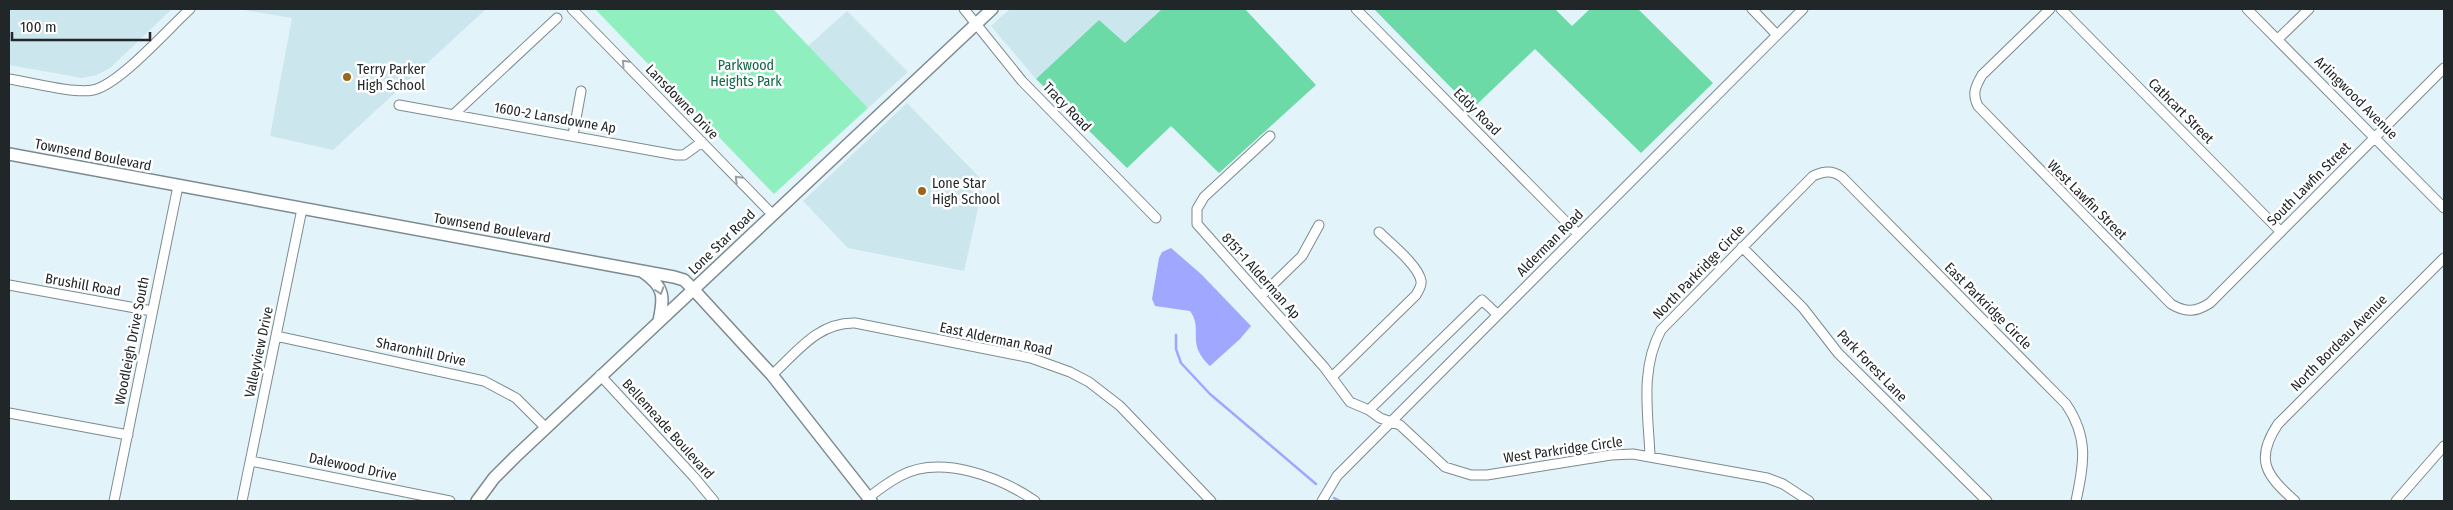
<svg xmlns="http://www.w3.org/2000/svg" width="2453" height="510" font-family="'Fira Sans Condensed',sans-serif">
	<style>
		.built { fill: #cce6ee }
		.green { fill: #8fefbf }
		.forest { fill: #6cdaa6 }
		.water { fill: #a0a7ff }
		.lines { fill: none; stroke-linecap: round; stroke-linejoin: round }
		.stream { stroke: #a0a7ff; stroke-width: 2.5 }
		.minor-casing { stroke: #7b8b90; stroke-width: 11 }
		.tertiary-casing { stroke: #7b8b90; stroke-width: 14 }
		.minor { stroke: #fff; stroke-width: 9 }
		.tertiary { stroke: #fff; stroke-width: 11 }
		.oneway { stroke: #9b9e9f }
		.poi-dot { fill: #99671a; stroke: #fff; stroke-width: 2 }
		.labels { text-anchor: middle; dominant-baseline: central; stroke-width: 5; stroke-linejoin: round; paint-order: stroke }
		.park-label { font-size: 14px; fill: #106544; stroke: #fff }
		.poi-label { font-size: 14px; fill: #212729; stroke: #fff; text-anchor: start }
		.street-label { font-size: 14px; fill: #212729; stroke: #fff }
	</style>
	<rect width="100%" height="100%" fill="#e2f3f9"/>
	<path class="built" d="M9 9H172L110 68 97 75 82 78 9 65Z
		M238 9H486L333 150 270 136 292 18Z
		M1010 9H1162L1125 43 1099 20 1036 79 991 26Z
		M847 11 908 72 868 108 808 46Z
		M907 103 984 182 964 271 848 248 803 201Z"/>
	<path class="green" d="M595 9H773L868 108 774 194Z"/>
	<path class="forest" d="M1162 9H1245L1316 85 1219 173 1171 126 1127 168 1036 79 1099 20 1125 43Z
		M1374 9H1555L1572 26 1590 9H1638L1713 83 1641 153 1535 49 1472 109Z"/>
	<path class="water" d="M1171 248 1201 274 1251 326 1240 339 1210 366C1185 343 1204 330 1190 311L1155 306 1152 299 1159 258 1162 252Z"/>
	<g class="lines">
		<path class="stream" d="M1176 335V349L1181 363 1210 394 1316 484
			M1334 498 1340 501"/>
		<defs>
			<path id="minor" d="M572 9 772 214
				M964 9 1022 81 1156 218
				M1356 9 1578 234
				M1752 9 1777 35
				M2050 9 1982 75C1975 87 1972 94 1978 106L2171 304C2186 313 2196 312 2210 303L2444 68
				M2061 9 2281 232
				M2247 9 2444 208
				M2278 39 2309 9
				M9 79C30 82 73 94 93 90 119 85 168 29 190 9
				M399 105 676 155H684L702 142
				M453 115 557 18
				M573 135 581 91
				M1270 136 1204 197 1197 209V224L1324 367 1350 402 1369 410 1380 418 1400 425 1445 467 1471 475H1487L1611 455 1633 454 1767 478 1783 484 1809 501
				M1742 247 1803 308 1838 353 1987 501
				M9 285 152 311
				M1261 296 1302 256 1319 225
				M276 336 484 381 516 398 545 427
				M600 375 694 477 714 501
				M772 375C797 352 818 322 855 323L1031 358 1070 372 1089 382 1120 406 1211 501
				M1332 377 1416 295C1418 291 1422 286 1421 281 1419 266 1390 243 1379 232
				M1369 410 1482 300 1498 315
				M9 413 128 435
				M1650 455C1648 412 1640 369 1661 330L1813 176C1824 171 1832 170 1842 177L2066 404C2089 438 2084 463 2076 501
				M251 461 450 501
				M868 498C878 490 889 482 900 476 941 454 1000 477 1035 501
				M114 501 178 186
				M242 501 302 209
				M1322 501 1337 476 1803 9
				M2295 501C2266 475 2254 460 2278 424L2444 258
				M2396 501 2444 446"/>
			<path id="tertiary" d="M9 154 674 277 684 280 693 289 772 375 871 501
				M643 272C665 287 664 297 659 321
				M477 501 494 478 515 457 992 9"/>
		</defs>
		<use href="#minor" class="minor-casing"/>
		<use href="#tertiary" class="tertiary-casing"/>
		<use href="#minor" class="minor"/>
		<use href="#tertiary" class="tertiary"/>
	</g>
	<defs><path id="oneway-chevron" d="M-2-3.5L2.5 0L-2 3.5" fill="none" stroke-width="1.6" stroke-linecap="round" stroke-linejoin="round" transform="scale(1.25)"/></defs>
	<g class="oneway">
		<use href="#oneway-chevron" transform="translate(625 63) rotate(-134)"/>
		<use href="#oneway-chevron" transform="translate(738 179) rotate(-135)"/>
		<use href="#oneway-chevron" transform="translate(660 291) rotate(72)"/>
	</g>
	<g class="poi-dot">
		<circle cx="347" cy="77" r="5"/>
		<circle cx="922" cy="191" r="5"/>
	</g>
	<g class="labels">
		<g class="park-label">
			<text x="746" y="65">Parkwood<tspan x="746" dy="16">Heights Park</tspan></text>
		</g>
		<g class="poi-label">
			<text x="357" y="69">Terry Parker<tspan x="357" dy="16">High School</tspan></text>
			<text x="932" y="183">Lone Star<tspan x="932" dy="16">High School</tspan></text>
		</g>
		<g class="street-label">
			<text transform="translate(2356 98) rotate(45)">Arlingwood Avenue</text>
			<text transform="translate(682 102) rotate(46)">Lansdowne Drive</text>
			<text transform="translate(1067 107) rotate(46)">Tracy Road</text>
			<text transform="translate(2181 111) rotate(45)">Cathcart Street</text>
			<text transform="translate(1477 112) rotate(45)">Eddy Road</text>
			<text transform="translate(555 118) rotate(10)">1600-2 Lansdowne Ap</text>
			<text transform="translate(93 155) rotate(11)">Townsend Boulevard</text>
			<text transform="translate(2309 184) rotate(-45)">South Lawfin Street</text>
			<text transform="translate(2087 200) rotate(45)">West Lawfin Street</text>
			<text transform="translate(492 228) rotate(10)">Townsend Boulevard</text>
			<text transform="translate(722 242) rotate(-44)">Lone Star Road</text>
			<text transform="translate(1550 243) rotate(-45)">Alderman Road</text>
			<text transform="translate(1699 272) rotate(-46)">North Parkridge Circle</text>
			<text transform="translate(1261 276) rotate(48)">8151-1 Alderman Ap</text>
			<text transform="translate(83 285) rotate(10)">Brushill Road</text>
			<text transform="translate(1988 306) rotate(45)">East Parkridge Circle</text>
			<text transform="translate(996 339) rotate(12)">East Alderman Road</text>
			<text transform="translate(132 341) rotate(-79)">Woodleigh Drive South</text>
			<text transform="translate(2339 343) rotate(-45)">North Bordeau Avenue</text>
			<text transform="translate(259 352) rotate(-78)">Valleyview Drive</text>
			<text transform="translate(421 352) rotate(12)">Sharonhill Drive</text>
			<text transform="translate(1872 366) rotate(46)">Park Forest Lane</text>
			<text transform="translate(668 429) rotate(48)">Bellemeade Boulevard</text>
			<text transform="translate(1563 450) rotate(-8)">West Parkridge Circle</text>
			<text transform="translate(353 467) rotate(12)">Dalewood Drive</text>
		</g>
	</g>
	<rect width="2453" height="510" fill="none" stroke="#212729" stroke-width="20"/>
	<path d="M12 32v8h138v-8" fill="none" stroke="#212729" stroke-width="2.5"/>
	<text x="20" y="32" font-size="15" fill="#212729" stroke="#ffffff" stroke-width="4" paint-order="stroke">100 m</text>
</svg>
